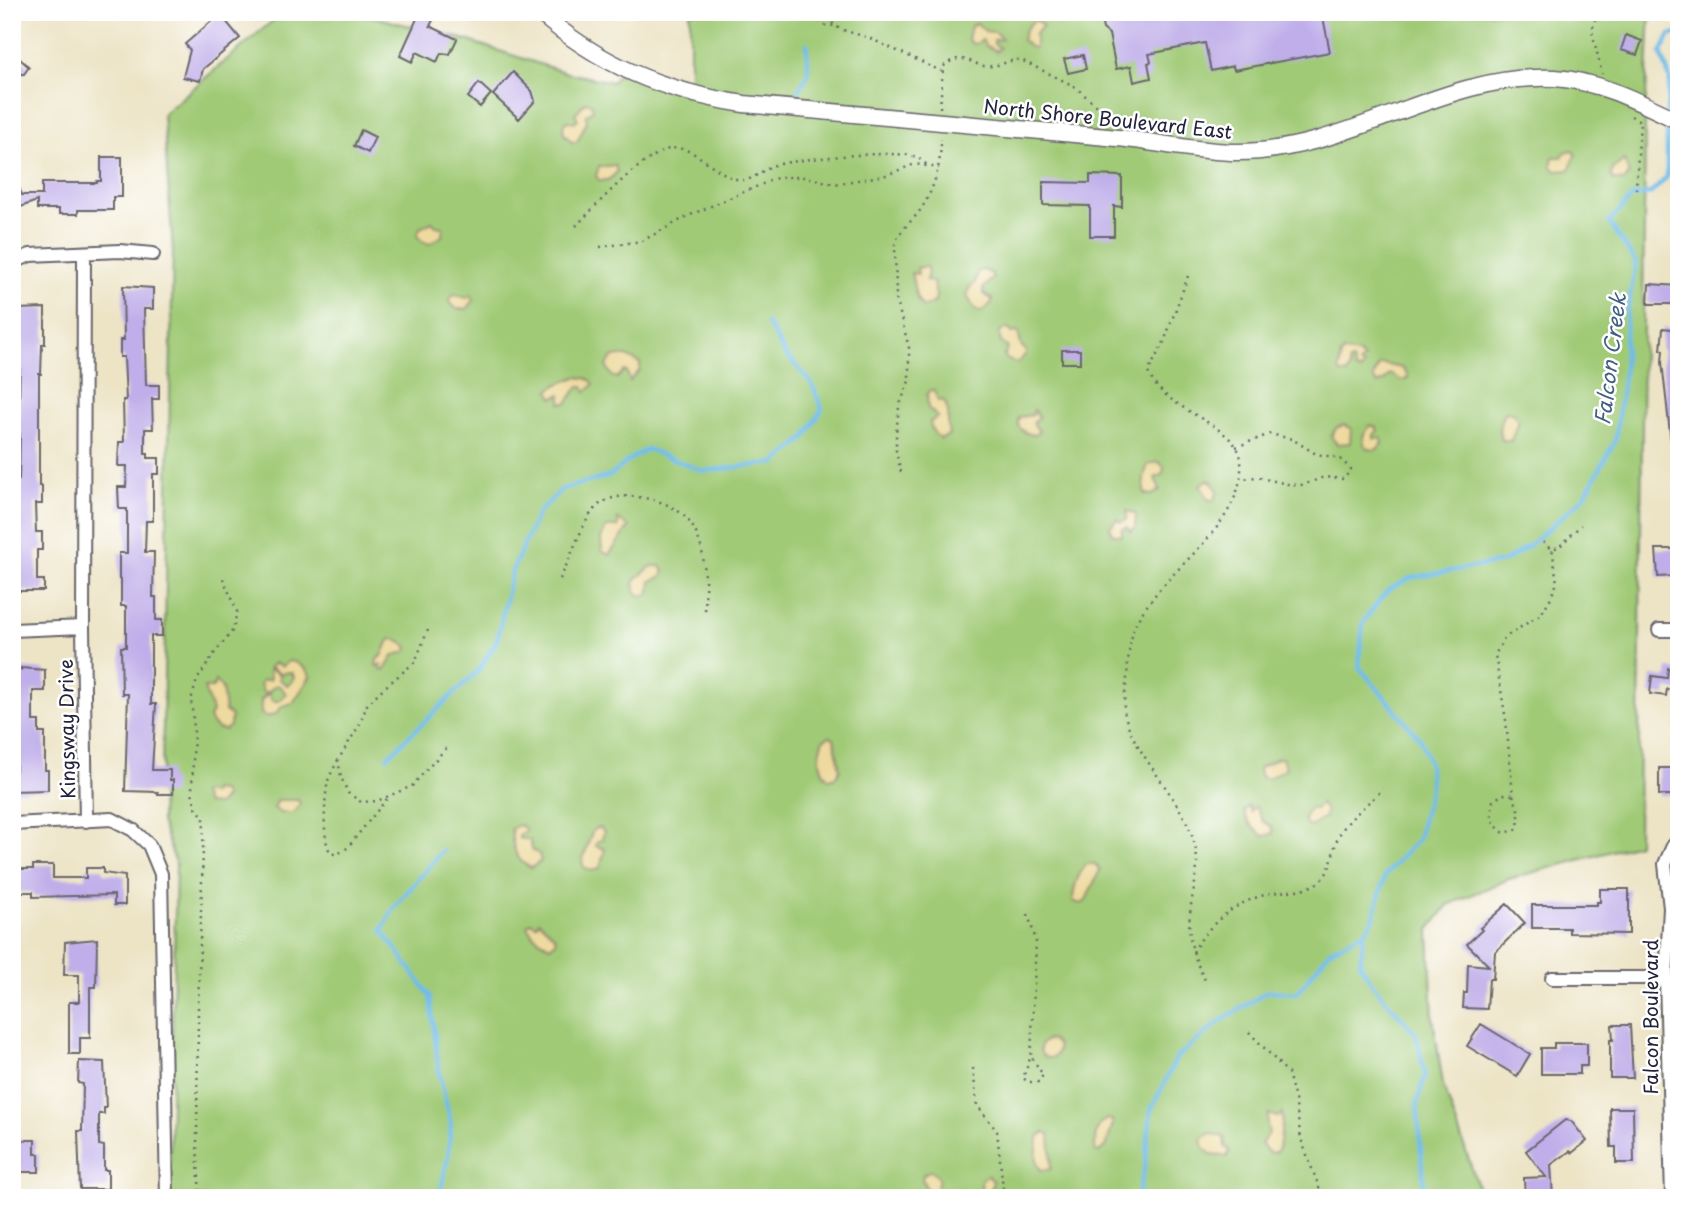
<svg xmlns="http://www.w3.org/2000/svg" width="1691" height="1210" font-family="'Playpen Sans',sans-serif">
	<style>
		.green { fill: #a0ca76; stroke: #617658; stroke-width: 2 }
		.sand { fill: #eeda9e; stroke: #887e6c; stroke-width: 2 }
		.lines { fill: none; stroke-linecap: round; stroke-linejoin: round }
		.stream { stroke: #6fbce9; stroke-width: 4.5 }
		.building { fill: #bfaee9 }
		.minor-casing { stroke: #69666c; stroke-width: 16 }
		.tertiary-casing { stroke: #69666c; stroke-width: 19 }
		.path { stroke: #69666c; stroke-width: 2.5; stroke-dasharray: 2 5; stroke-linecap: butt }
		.minor { stroke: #fff; stroke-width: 12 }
		.tertiary { stroke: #fff; stroke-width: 16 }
		.labels { text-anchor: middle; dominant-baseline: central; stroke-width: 5; stroke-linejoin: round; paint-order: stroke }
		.street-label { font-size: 19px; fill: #22223b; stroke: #fff }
		.water-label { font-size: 21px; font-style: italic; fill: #416081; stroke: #fff }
	</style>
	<rect width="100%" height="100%" fill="#fff"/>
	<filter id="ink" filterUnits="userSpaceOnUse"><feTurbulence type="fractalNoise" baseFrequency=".0143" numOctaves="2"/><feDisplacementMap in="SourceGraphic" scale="14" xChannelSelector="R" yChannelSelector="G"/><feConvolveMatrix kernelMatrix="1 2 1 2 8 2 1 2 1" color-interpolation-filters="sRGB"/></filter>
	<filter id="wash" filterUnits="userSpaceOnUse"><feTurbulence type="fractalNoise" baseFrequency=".00686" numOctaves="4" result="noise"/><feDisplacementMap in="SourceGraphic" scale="28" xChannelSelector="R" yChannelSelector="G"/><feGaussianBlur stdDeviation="1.57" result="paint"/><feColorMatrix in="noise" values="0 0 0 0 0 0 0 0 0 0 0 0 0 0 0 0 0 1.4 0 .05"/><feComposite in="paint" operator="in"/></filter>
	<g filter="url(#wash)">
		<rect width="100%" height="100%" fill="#ede4c6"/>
		<path class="green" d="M283 12H354L466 40 567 73 612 82 624 67 690 79V12H1650L1645 118 1638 844 1509 879 1448 905 1429 930 1433 1019 1443 1085 1482 1198H169L176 864 161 822 173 250 163 114Z"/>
		<path class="sand" d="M1036 20 1043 26 1035 34V47L1031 48 1022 40C1023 33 1028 23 1036 20Z
			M977 23 985 31 995 32 1002 39 994 40V44L1000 48 997 51 986 46 982 40 976 44 971 43 968 39 971 26Z
			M585 102 591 103 593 110 586 115 587 121 577 142H572L564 134 563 125 567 121 574 122 578 119 575 114Z
			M1572 150 1576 155 1569 170 1556 171 1551 166 1553 157H1562L1565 152Z
			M1624 160 1629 174 1624 181 1614 180 1611 176 1613 169Z
			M615 165 617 172C612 178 607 182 599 180L596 176 599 167Z
			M432 222 436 226 443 227 442 236 429 244 422 241 417 236 420 228Z
			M926 266 928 272 926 280 933 282 936 295 935 302 924 307C915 303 914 283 911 273L918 274 917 268Z
			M983 270 991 273 993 278 983 289V294L992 299 991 304 981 312 975 310 967 296 969 288 975 283 978 271Z
			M454 294 467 298 471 295 474 300 467 309H456L449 301Z
			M1007 328 1013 333 1018 331 1021 346 1026 350V354L1017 363 1008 360 1004 356 1008 348 1001 342 999 335 1002 330Z
			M1344 352 1359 354 1364 359 1360 362V365L1364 366 1361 371H1356L1353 361 1349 362 1350 368 1347 374 1341 373 1339 370 1341 355Z
			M619 356H627L640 363V370L630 381 627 372 624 371 617 378 612 376 606 366 612 358Z
			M1383 364 1402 368 1408 376 1407 379 1402 381 1390 374 1384 381 1377 384 1373 378 1379 365Z
			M576 377C584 378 589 377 594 384L586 392 583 387 579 386 567 403H561V394L553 398 549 390 558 384Z
			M930 390H934L938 401 943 400C952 411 946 423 949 435L941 439C934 435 931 430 930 422L938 417 928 408 927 394Z
			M1034 410 1039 417 1033 423 1039 431 1035 435C1025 434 1014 428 1019 417L1033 415Z
			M1509 412 1514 414 1518 421 1511 441 1502 440C1497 433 1500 420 1504 413Z
			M1343 425 1351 428 1350 443 1337 444 1331 437 1336 428Z
			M1370 425 1377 428 1378 431 1374 434V438H1381L1383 443 1376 450 1369 449 1364 444 1363 436Z
			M1159 462 1164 467 1163 474 1155 478 1160 490 1152 495 1145 494C1142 486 1144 471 1149 464Z
			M1207 480 1211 481 1218 491 1214 500H1209L1200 485Z
			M1127 511 1136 514 1135 528 1131 532 1127 527 1122 529V536L1112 534 1110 527 1117 519 1121 522 1127 519Z
			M618 520 629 527 609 555 602 551 601 539 606 527H618Z
			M652 566H661L664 572 661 577 651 581 650 593 643 596 636 593 634 584 636 579Z
			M395 639 406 645 408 648 406 652 394 655 384 671 381 670V665L376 666 377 659 382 656 389 640Z
			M289 661C297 661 309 670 310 677L293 703 282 706 276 714 266 717 261 713V700L269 693 272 701H279L286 694 282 688 277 685 264 694 260 684 263 680H270L269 668 280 675 279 679 287 685 291 683 294 677 292 673 287 672 281 674 270 667 274 663 282 666Z
			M215 681 222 688 225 711 231 716 230 726 225 730C217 731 212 725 209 718L212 711 204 688H213Z
			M830 736 834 738 840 769 836 777 829 779C819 771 817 752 823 740Z
			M1278 758H1282L1286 768 1267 779 1260 776 1259 768Z
			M213 790 222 791 225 797 218 805 206 804 202 794 205 792 212 794Z
			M278 800H298L300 805 293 813H280L274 808Z
			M1320 804 1326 810 1325 817 1312 826H1307L1304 818 1310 808 1316 809Z
			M1249 805 1251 812 1255 806 1263 821 1272 827 1273 834 1263 836C1253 829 1246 822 1244 811Z
			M518 825 524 827 526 831 520 834 519 838 530 840 532 850 539 854 541 861 531 868C515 861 512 845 511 829Z
			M596 828H601L604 832 602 840 597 842 596 846 605 849 600 868 591 871 584 867 582 862 592 832Z
			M1087 864H1095L1100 870 1085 902 1080 904 1073 901C1073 888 1078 873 1087 864Z
			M539 921 555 936 556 941 550 946C541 942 530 934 527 925L531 922 536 925Z
			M1040 1049a9 9 0 1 1 18 0a9 9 0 1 1-18 0Z
			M1282 1113C1283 1118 1280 1147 1278 1150 1277 1151 1275 1152 1273 1153L1268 1152 1261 1144 1269 1133 1267 1126 1268 1114 1278 1117Z
			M1107 1119 1112 1120 1113 1124 1106 1147 1099 1152 1095 1151C1095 1137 1094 1126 1107 1119Z
			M1044 1132 1049 1134C1051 1141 1052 1162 1051 1169L1041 1170C1033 1161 1038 1149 1038 1138Z
			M1210 1133 1224 1137 1225 1146 1230 1151 1227 1157 1211 1154 1204 1149 1202 1139Z
			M931 1170C938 1176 940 1179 937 1187L942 1198H928L929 1194 922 1179 923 1174Z
			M987 1175 993 1181 991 1189 993 1198 982 1196 981 1180Z"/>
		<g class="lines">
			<path class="stream" d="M794 98 808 74 807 44
				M1667 112 1670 79 1661 53 1670 35 1679 34
				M387 757 480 669 497 640 512 571 538 513 562 489 610 476 629 460 647 449 703 471 775 463 805 438 822 409 811 382 785 354 767 323
				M439 1198 448 1157 451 1124 439 1072 430 996 382 930 394 908 443 850
				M1137 1198 1145 1166 1151 1110 1177 1057 1218 1023 1268 991 1297 993 1330 950 1363 933
				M1425 1198 1417 1103 1425 1075 1416 1034 1373 985 1360 964 1364 933 1373 920 1385 875 1418 839 1430 788 1429 763 1420 739 1359 667 1363 622 1387 591 1410 578 1503 562 1530 545 1584 497 1615 441 1624 371 1626 318 1636 263 1609 222 1632 197 1651 193 1667 177V120"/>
		</g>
		<g id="blocks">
			<path class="building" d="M420 12H437L430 26 457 39 450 54 441 53 437 62 417 52 412 62 400 56Z
				M1106 12H1322L1330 52 1234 70 1233 66 1211 71 1205 43 1149 54 1151 62 1148 63 1151 78 1134 82 1131 66 1116 69 1109 34 1103 29 1101 20Z
				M220 14 240 38 203 69 200 81 183 77 190 50 185 44Z
				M1626 35 1642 41 1637 55 1621 50Z
				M1083 55 1086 69 1068 73 1064 59Z
				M12 59H20L29 67 24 74H12Z
				M513 72 532 91 535 101 519 119 493 95Z
				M479 83 491 94 480 107 468 97Z
				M361 130 375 137 368 153 354 146Z
				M101 157H122V197H113V210H78V214H59V209H37V201L12 210V172L22 195H42V183H97V181H101Z
				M1090 175 1122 176V207L1114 206V236H1090V206L1043 205V182L1090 183Z
				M1649 284 1679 286 1678 304H1648Z
				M123 286 153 288V309H144L146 385H159V399H152L153 429H145V454H148V458H159V474H153V521H146L145 552H154L153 597H156V620H162V636H151V704H156L152 770H170V780H173V794H158V792L125 791 128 694H122L121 647H126V606H121V579H119V553H127V509H119L118 487H126L127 466H118L119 442H124L123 400H126L124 357H120V340H124Z
				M45 308V344H42L41 374H39V486H42V504H35L36 532H42V550H37V580H44V591H12V569H17L16 504H12V480H19L20 434H12V415H19L20 344H13V332H18L17 309Z
				M1663 328 1679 330V442H1671L1662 362 1663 350H1661Z
				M1062 350H1080V363H1062Z
				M1656 549H1679V568H1676L1675 576 1658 577Z
				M21 668 45 670V691H33V721H39V733H45V770H48V790L12 791V770H16V690H12V670H21Z
				M1668 668 1679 670V691L1667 689 1666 696 1650 694 1652 676 1667 678Z
				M1659 768H1674V771H1679V795H1659Z
				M33 865H53V878H86V868H103V873L125 876V905H114V895L33 897V892H12V869H33Z
				M1600 889H1629V934L1569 933V928H1532V905H1597V902H1600Z
				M1507 904 1525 923 1495 952 1493 979H1489L1487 1009 1463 1008 1464 993H1467L1468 964 1489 966 1467 944 1482 930 1480 928Z
				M97 939 96 987H90V1038H80V1054H69V1002H79V975H64L65 942Z
				M1481 1024 1530 1054 1517 1076 1467 1046Z
				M1612 1025H1630L1633 1078H1610V1040H1613Z
				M1554 1043H1587V1066H1580V1074H1541V1048H1554Z
				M79 1061 104 1062 106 1108H104V1114H99V1145L104 1146V1170H108V1189H80L78 1131H82L83 1084 78 1083Z
				M1610 1108H1633L1634 1163H1616V1147H1611Z
				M1565 1120 1571 1121 1587 1141 1572 1153 1570 1151 1551 1165 1553 1198H1525L1524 1178 1546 1177 1526 1151Z
				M12 1140H35V1154H39V1172H13Z"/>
		</g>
	</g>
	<g filter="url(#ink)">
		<use href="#blocks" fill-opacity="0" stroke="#69666c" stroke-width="2"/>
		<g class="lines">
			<defs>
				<path id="minor" d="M554 25 562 12
					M84 253 83 627 86 821
					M12 263 30 255 120 251 153 254
					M12 630 83 627
					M1659 630H1679
					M12 824 112 819 133 830 149 845 161 874 167 1198
					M1552 978H1666
					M1672 1198 1666 978 1670 908 1665 864 1673 846 1679 841"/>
				<path id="tertiary" d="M539 12C599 65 665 92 744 104 865 116 986 127 1107 137 1150 140 1194 152 1238 152 1349 152 1443 72 1555 78 1599 81 1639 102 1679 121"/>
			</defs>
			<use href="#minor" class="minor-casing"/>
			<use href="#tertiary" class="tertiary-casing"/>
			<path class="path" d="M808 12 824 25 835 26
				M823 12 835 26 843 30 869 38 941 71
				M1597 12 1592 31 1602 74
				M940 108 943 67C964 48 973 69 992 66 1003 65 1010 59 1021 60L1074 86 1097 106
				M1631 116 1640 121 1636 189
				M576 226C601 201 633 164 666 150 692 139 719 180 743 180 754 180 762 170 772 166 792 159 897 149 916 157 920 159 925 163 928 166
				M600 247 642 241 688 216 779 177H806L835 184 886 175 915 164 939 168
				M1188 276 1164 342 1148 372C1163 411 1238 424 1241 460 1245 521 1181 558 1149 603 1144 610 1138 618 1135 626 1129 643 1128 660 1127 678 1126 689 1122 704 1125 715 1135 758 1185 800 1195 846 1201 870 1192 890 1190 914 1187 938 1194 959 1205 980
				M1236 447 1270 434 1292 439 1316 454 1339 458 1351 469 1344 479 1324 477 1303 485 1287 484 1257 477 1241 479
				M901 472 896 452V434L899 407 909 381V348L896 298 895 243C900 230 910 223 919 212 934 191 941 165 941 139
				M1543 542 1548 547 1558 548 1581 525
				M560 579C569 561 582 524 593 511 604 497 620 495 637 497 708 505 706 558 705 615
				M428 630 415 662 379 692 367 705 360 724 338 760 341 777 348 793 361 802 377 801 412 786 446 748
				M338 760C335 767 330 774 328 781 325 792 321 847 332 853 337 856 342 851 347 848L390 795
				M1513 795C1518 808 1522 818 1516 830L1504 833C1491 823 1490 817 1493 801L1503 794 1513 795 1506 720 1495 655 1504 638 1541 614 1550 599 1557 583 1552 547
				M1028 914 1036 941 1031 1056 1023 1078 1028 1082H1039L1043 1075 1031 1056
				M1193 952C1209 923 1235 902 1268 894 1284 890 1307 892 1320 881 1335 868 1331 847 1341 832 1348 819 1371 801 1383 789
				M1249 1032 1288 1073 1295 1099 1301 1139 1323 1198
				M973 1068 977 1105 997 1131 1004 1198
				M200 1198 197 1144 198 1007 204 818 196 807 192 792 194 728 191 700 197 680 214 654 233 630 237 611 221 574"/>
			<use href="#minor" class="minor"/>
			<use href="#tertiary" class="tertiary"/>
		</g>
	</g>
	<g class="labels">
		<g class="street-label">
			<text transform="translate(1108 118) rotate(6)">North Shore Boulevard East</text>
			<text transform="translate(66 729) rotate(-91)">Kingsway Drive</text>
			<text transform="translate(1650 1017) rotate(-90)">Falcon Boulevard</text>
		</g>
		<g class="water-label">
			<text transform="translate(1609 359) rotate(-83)">Falcon Creek</text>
		</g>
	</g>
	<rect width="1691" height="1210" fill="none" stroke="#fff" stroke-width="42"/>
</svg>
